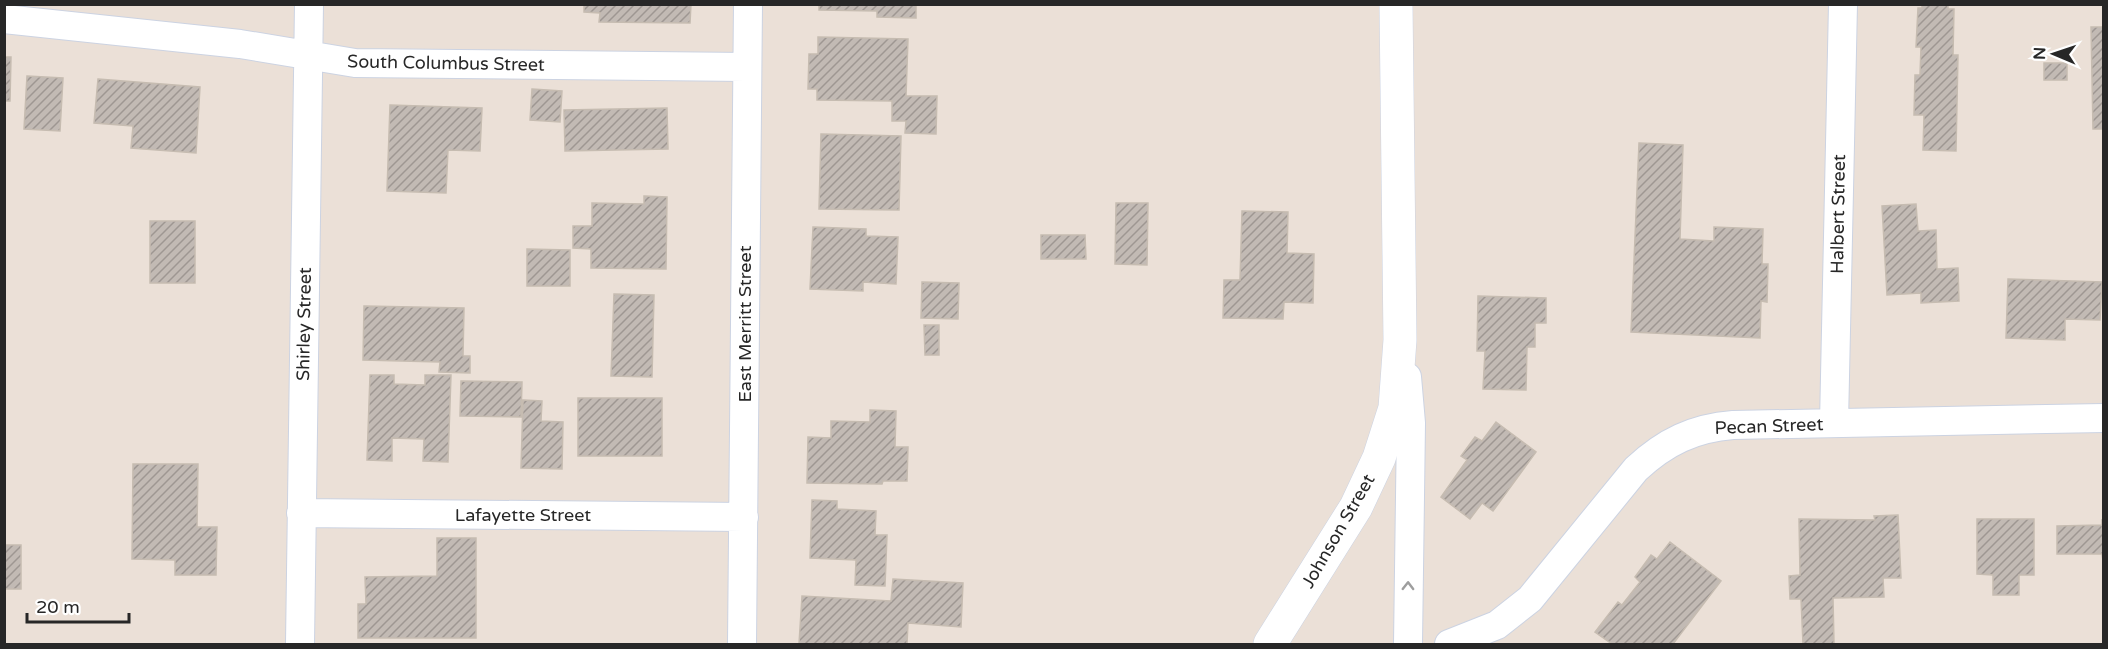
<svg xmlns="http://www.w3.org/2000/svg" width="2108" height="649" font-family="'Varela Round',sans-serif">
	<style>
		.building { fill: url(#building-hatch); stroke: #c6bcb1; stroke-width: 1.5 }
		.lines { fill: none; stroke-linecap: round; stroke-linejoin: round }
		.minor-casing { stroke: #ccd3e2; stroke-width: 30 }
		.tertiary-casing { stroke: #ccd3e2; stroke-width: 34 }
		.minor { stroke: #fff; stroke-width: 28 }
		.tertiary { stroke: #fff; stroke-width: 33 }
		.oneway { stroke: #9e9e9e }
		.labels { text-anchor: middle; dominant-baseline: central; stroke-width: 4.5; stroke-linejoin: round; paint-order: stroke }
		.street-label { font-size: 18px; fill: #272727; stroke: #fff }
	</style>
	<defs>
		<pattern id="building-hatch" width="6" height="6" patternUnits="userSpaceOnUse" patternTransform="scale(1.5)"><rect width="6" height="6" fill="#c2bab4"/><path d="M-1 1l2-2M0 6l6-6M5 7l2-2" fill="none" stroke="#9e9792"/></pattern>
	</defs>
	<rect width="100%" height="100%" fill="#ebe0d7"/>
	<path class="building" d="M584 4H691L690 23 599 22 600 13 584 12Z
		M819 4H916V18L877 17V11L819 10Z
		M1922 4H1948V9H1954L1953 55H1958L1956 151 1923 150 1924 115H1914L1915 75H1920L1921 47H1916L1918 8H1922Z
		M2091 27H2104V129H2093Z
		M818 37 908 39 906 96H937L936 134 905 133 906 121H892V101L817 100V89H808L809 54H818Z
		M4 57H11L10 101H4Z
		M2044 63H2067V80H2044Z
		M27 76 63 78 60 131 24 129Z
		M98 79 200 87 196 153 131 148 133 126 94 123Z
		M532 89 562 91 560 122 530 120Z
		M390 105 482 108 480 151 448 150 446 193 387 191Z
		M667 108 668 149 565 151 564 110Z
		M821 134 901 136 899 210 819 209Z
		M1639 143 1683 145 1680 239 1714 241V227L1763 229 1762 264H1768L1767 302 1761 301 1760 338 1631 332Z
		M644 196 667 197 666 269 591 268V249L573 248V226H592V203L644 204Z
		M1116 203H1148L1147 265 1115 264Z
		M1916 204 1918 231 1936 230 1937 269 1958 268 1959 301 1921 303V293L1887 295 1882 206Z
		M1242 211 1288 212 1287 253 1314 254 1313 303 1284 302 1283 319 1223 318 1224 280H1240Z
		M150 221H195V283H150Z
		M813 227 866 229V236L898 237 896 284 863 282V291L810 289Z
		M1041 235H1085L1086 259H1041Z
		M527 249 570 250V286H527Z
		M2008 279 2102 282 2100 320 2065 319V340L2006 338Z
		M922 282 959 283 958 319 921 318Z
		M614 294 654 295 652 377 611 376Z
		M1478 296 1546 298V323H1535V347H1527L1526 390 1483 389 1485 351H1477Z
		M364 306 464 308 463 356H470V373L439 372 440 362 363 360Z
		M924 325H939V355H925Z
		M370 375H394V384L425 385V375H451L448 462 423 461 424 439 392 438V461L367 460Z
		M461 381 522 382 521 417 460 416Z
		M578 398H662V456H578Z
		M523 400 542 401 541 421 563 422 562 469 521 468Z
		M870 410 896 411 895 447H908L907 481H883L882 484 807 483 808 437 831 438V421L870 422Z
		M1496 422 1536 452 1493 511 1482 503 1470 519 1441 497 1467 460 1461 456 1475 437 1482 441Z
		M133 464H198L197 527H217L216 575H175V560L132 559Z
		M812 500 837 501V509L876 511 875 535H887L885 586 855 585 856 560 810 558Z
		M1898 515 1901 578H1883L1884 597 1833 598 1834 644H1803L1801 599H1790L1789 576 1800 575 1799 519 1875 520 1874 516Z
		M1977 519H2034V575H2019V595H1993V575L1977 574Z
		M2102 519 2104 567 2102 554H2057V526L2102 525Z
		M437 538H476V638H358V604H366L365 577 437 576Z
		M1670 542 1721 581 1673 644H1612L1595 632 1618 602 1622 605 1640 582 1635 577 1651 555 1657 559Z
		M4 545H21V589H4Z
		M893 579 963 583 961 627 908 623 907 644H799L802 596 891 601Z"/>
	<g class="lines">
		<defs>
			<path id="minor" d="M4 19 240 44 355 63 746 67
				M1407 377 1411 423 1408 644
				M1834 423 1843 4
				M301 513 744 517
				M300 644 309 4
				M742 644 748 4
				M1449 644 1497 625 1530 599 1636 469C1665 442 1694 428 1733 425L2104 418"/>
			<path id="tertiary" d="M1270 644 1356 507 1379 458 1395 408 1400 340 1396 4"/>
		</defs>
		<use href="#minor" class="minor-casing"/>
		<use href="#tertiary" class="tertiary-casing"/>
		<use href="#minor" class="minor"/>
		<use href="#tertiary" class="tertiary"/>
	</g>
	<defs><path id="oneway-chevron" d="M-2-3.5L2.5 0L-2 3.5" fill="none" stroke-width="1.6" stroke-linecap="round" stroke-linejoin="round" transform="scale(1.5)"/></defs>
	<use class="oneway" href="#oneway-chevron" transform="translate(1408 586) rotate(-89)"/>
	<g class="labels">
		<g class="street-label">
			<text transform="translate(446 63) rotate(1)">South Columbus Street</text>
			<text transform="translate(1838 214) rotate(-89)">Halbert Street</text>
			<text transform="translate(304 324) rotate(-89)">Shirley Street</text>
			<text transform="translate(745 324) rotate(-90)">East Merritt Street</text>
			<text transform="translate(1769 426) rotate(-2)">Pecan Street</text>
			<text x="523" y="515">Lafayette Street</text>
			<text transform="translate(1338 531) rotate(-60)">Johnson Street</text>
		</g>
	</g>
	<rect width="2108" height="649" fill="none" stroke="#272727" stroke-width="12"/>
	<g transform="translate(2054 54) rotate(272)" stroke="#ffffff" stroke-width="4.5" paint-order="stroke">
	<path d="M0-4.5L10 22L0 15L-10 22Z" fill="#272727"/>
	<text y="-9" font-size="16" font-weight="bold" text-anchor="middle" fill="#272727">N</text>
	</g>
	<path d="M27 613v9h102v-9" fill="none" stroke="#272727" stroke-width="3"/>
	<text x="36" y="613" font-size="18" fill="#272727" stroke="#ffffff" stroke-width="4.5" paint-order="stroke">20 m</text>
</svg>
